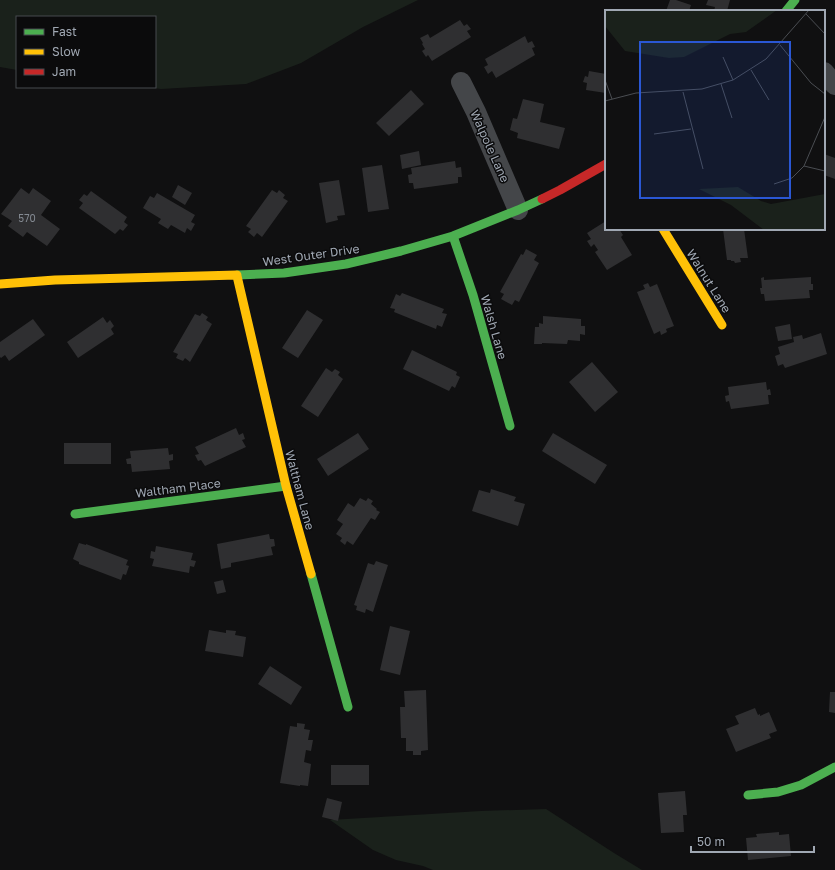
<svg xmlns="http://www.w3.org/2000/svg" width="835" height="870" font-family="'Golos Text',sans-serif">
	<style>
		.green { fill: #1a211b }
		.building { fill: #2f2f31 }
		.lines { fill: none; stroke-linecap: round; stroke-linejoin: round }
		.street { stroke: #444649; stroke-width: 20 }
		.fast { stroke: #4caf50; stroke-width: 9 }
		.slow { stroke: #ffc107; stroke-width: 9 }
		.jam { stroke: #c62828; stroke-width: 9 }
		.labels { text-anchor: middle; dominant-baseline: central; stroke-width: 3; stroke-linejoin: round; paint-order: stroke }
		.number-label { font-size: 10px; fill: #848a92 }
		.street-label { font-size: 12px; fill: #a0a8b3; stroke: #0b0b0c }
		.inset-road { fill: none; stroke: #4a4d52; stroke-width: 1 }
		.view { fill: #2a57d4; fill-opacity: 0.15; stroke: #2a57d4; stroke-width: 2 }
		.inset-edge { fill: none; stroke: #a0a8b3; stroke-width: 2 }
	</style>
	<rect width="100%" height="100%" fill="#101011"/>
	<path class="green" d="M0 0H418L363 27 301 63 246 84 161 89 147 87H155V17H17V70L0 67Z
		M546 809 614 853 642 870H433L423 866 396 860 373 850 330 820 481 811Z"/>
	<path class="building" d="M670 0H676L691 5 689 11H666Z
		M708 0H730L727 11H714L715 7 706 5Z
		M460 20 464 26 467 24 471 29 467 31 471 37 432 61 428 55 426 57 422 51 425 49 422 44 423 43 420 38 428 34 430 38Z
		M525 36 528 43 532 41 535 47 532 48 535 55 496 78 492 71 488 74 484 67 488 65 485 59Z
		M589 71 606 74V93L586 90 587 83 583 82 585 76 588 77Z
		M411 90 424 104 389 136 376 123Z
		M523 99 544 104 540 122 565 128 559 149 517 138 518 133 510 130 513 118 517 119Z
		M419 151 421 165 402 169 400 155Z
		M824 154 835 158V179L824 175Z
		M455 161 456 168 461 167 462 177H458V183L414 189 413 183H409L408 175 412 174 411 168Z
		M382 165 389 209 368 212 362 168Z
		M339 180 345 215 337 216 338 220 326 223 319 183Z
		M178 185 192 193 185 205 172 197Z
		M21 188 29 194 33 188 51 201 41 215 60 229 47 246 27 232 23 237 8 226 12 221 1 214Z
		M272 190 277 193 279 190 285 195 283 198 288 201 262 237 257 233 254 237 248 232 251 229 246 226Z
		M91 191 127 217 124 222 128 225 123 231 120 229 115 234 79 208 83 203 79 200 84 194 87 196Z
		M157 193 195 215 191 222 195 224 191 231 187 228 185 233 171 225 168 229 158 223 161 219 143 208 150 196 154 198Z
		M606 221V229H619L623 235 621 237 632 255 607 270 595 252 598 250 594 244 591 247 587 241 591 239 587 233Z
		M723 229H744L748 258H740L741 262 735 263 734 261H731V260H727Z
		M526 249 537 255 534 260 539 263 519 302 515 300 512 305 501 299 504 294 500 292 521 254 523 255Z
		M764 277V280L811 277V284H813V290H809L810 298 765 301 764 294H761L760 288H762L761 278Z
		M648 283 650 287 657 284 674 326 666 329 667 332 661 335 660 331 654 334 637 292 645 289 643 285Z
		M402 293 444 309 442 313 447 314 442 327 437 325 436 329 394 312 395 309 390 308 396 294 400 296Z
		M307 310 323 320 298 358 282 348Z
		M202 313 208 317 206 320 212 324 190 362 185 358 183 361 176 358 178 354 173 352 195 314 200 316Z
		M543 316 581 319V326H585V335L580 334V341L568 340 567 344 542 343V344H534L535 327H539V323L543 324Z
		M103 317 107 323 110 320 114 326 111 329 114 334 78 358 67 342Z
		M33 319 45 335 9 361 5 355 1 358 0 357V342Z
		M790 324 792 339 778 341 775 327Z
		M821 333 827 354 785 368 783 364 778 366 775 356 780 354 778 347 794 342 793 337 802 335 803 339Z
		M412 350 457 372 456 375 460 377 455 388 452 386 449 391 403 369Z
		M592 362 618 392 595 412 569 382Z
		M326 368 332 372 335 369 340 372 338 375 343 379 318 417 301 406Z
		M766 382 767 390 770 389 771 395H768L769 404 731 409 729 401 726 402 725 396 729 395 728 387Z
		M236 428 239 435 243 433 245 439 242 440 246 447 205 466 201 460 198 461 195 455 199 454 195 447Z
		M358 433 369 449 328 476 317 459Z
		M553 433 607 465 595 484 542 451Z
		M64 443H111V464H64Z
		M168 448 169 455 173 454V460L169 461 170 469 132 472 131 464H127L126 459 131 458 130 451Z
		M491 489 516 497 514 501 525 504 518 526 472 511 479 490 490 493Z
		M360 498 366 501 368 498 373 501 371 504 377 509 376 510 380 512 375 520 371 518 353 545 347 541 345 545 340 541 342 538 336 534 343 524 337 520 348 503 354 507Z
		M269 534 270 539H274L275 546 271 547 273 555 231 563V567L221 569 217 544Z
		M79 543 86 545V544L128 560 126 565 129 566 126 575 123 574 121 580 79 564V562L73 559Z
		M156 546 193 553 191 560 196 561 194 567 190 566 189 573 152 566 154 559 150 558 151 551 155 552Z
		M376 561 388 565 373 612 366 609 365 613 356 610 357 606 354 605 368 563 374 565Z
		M223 580 226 592 217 594 214 582Z
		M390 626 410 631 400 675 380 670Z
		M209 630 226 633V630L236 631 235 635 246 637 243 657 205 651Z
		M270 666 302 687 291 705 258 684Z
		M426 690 428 750 421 751V755H413V751H406V738H401L400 707H405L404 691Z
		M830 692H835V713L829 712Z
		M755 708 758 715 760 714V716L769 712 777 731 769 734 771 738 736 752 726 729 739 724 735 716Z
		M297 723 305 724 304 729 310 730 308 740H313L311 751 306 750 304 762 311 764 308 786 300 785V786L280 783 290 726 297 727Z
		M331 765H369V785H331Z
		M685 791 687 815H683L684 832 661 833 658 793Z
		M327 798 342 802 338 821 322 817Z
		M779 832V835L789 834 791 856 748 860 746 838 757 837 756 834Z"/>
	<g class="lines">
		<path class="street" d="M824 72 835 85
			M461 82 476 112 518 210"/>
		<path class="fast" d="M786 11 795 0
			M453 236 473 295 510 426
			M237 275 284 273 346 264 401 251 453 236 518 210 542 199
			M75 514 286 486
			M311 574 348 707
			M748 795 778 792 801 785 835 767"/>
		<path class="slow" d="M663 229 722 325
			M237 276 286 486 311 574
			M0 284 55 280 237 275"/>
		<path class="jam" d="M542 199 560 190 606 164"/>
	</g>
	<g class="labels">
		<g class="number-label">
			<text x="27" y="218">570</text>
		</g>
		<g class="street-label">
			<text transform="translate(490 146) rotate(66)">Walpole Lane</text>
			<text transform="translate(311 255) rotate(-8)">West Outer Drive</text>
			<text transform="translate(709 281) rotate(58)">Walnut Lane</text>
			<text transform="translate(494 327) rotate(74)">Walsh Lane</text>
			<text transform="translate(178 488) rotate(-7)">Waltham Place</text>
			<text transform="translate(300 490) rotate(75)">Waltham Lane</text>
		</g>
	</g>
	<g transform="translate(605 10)">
		<rect width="220" height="220" fill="#101011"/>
		<path d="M0 0H172L141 22 125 24 79 47 64 48 20 41 0 16ZM133 177 156 191 166 194 220 184V220H159L126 195 94 179Z" fill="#1a211b"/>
		<path class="inset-road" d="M201 4 220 24M175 35 206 73 220 84M118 47 128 70M146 60 164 90M0 70 7 89M116 74 127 108M78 82 98 159M0 91 31 83 97 79 128 70 161 49 204 0M49 124 86 119M199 156 220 161M169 174 187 168 199 156 220 107"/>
		<path class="view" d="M35 32H185V188H35Z"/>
		<rect width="220" height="220" class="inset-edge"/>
	</g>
	<rect x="16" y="16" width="140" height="72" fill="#0b0b0c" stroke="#474a4f"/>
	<rect x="24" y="29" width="20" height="6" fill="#4caf50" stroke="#474a4f"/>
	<text x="52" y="36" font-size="12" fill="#a0a8b3">Fast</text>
	<rect x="24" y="49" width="20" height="6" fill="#ffc107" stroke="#474a4f"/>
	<text x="52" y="56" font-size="12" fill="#a0a8b3">Slow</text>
	<rect x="24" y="69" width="20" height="6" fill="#c62828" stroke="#474a4f"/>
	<text x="52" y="76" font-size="12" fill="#a0a8b3">Jam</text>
	<path d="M691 846v6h123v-6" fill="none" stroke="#a0a8b3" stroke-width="2"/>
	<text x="697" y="846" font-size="12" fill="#a0a8b3" stroke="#0b0b0c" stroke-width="3" paint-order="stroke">50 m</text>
</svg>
